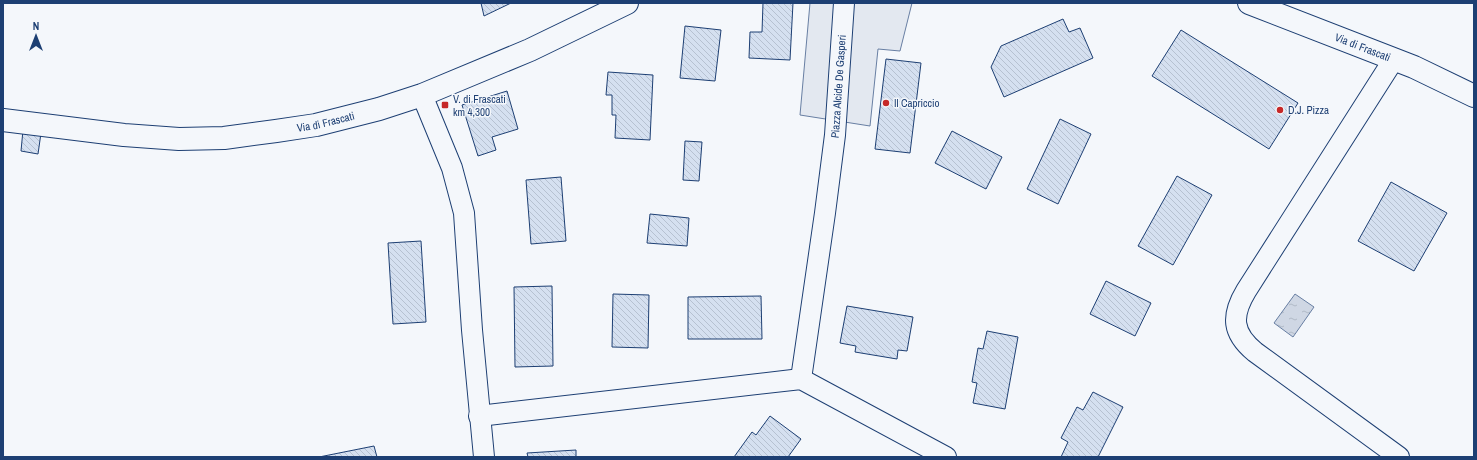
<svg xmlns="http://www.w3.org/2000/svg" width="1477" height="460" font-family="'Archivo Narrow',sans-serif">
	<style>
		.parking { fill: #e3e8f0; stroke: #687fa3 }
		.water { fill: url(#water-ripples); stroke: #687fa3 }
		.building { fill: url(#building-back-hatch); stroke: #1d3f73 }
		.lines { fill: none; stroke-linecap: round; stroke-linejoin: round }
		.minor-casing { stroke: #1d3f73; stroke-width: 22 }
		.secondary-casing { stroke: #1d3f73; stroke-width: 24 }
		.minor { stroke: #f4f7fb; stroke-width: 20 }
		.secondary { stroke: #f4f7fb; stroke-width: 22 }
		.poi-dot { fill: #c62828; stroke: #f4f7fb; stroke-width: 1.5 }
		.labels { text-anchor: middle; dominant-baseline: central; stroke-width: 3; stroke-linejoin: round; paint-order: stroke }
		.street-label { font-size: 11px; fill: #1d3f73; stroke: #f4f7fb }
		.poi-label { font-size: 11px; fill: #1d3f73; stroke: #f4f7fb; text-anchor: start }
	</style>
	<defs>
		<pattern id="water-ripples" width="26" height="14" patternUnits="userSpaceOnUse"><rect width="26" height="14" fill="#cfd7e4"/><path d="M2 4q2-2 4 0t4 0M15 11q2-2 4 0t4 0" fill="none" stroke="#b1bac7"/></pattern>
		<pattern id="building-back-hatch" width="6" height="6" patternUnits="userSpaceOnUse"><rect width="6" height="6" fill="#d5e0f0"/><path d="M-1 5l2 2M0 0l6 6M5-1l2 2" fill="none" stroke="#b6c1d1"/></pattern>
	</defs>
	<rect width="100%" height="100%" fill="#f4f7fb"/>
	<path class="parking" d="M810 3H912L900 51 878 49 870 126 800 115Z"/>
	<path class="water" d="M1295 294 1314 307 1293 337 1274 323Z"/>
	<path class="building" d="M481 3H511L484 16Z
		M763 3H793L790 60 749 58 750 32H762Z
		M1063 19 1069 32 1080 28 1093 58 1004 97 991 67 1001 46Z
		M685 26 721 30 715 81 680 78Z
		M1181 30 1298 103 1269 149 1152 76Z
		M886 59 921 63 910 153 875 149Z
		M608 72 653 75 650 140 615 138 616 115H612V95H606Z
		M507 91 518 129 492 137 496 150 478 156 462 105Z
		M1060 119 1091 134 1058 204 1027 189Z
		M23 130 41 133 38 154 21 151Z
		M952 131 1002 157 986 189 935 163Z
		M685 141 702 142 699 181 683 180Z
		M1177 176 1212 195 1173 265 1138 246Z
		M561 177 566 241 531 244 526 180Z
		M1391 182 1447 213 1414 271 1358 241Z
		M650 214 689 218 687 246 647 243Z
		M421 241 426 322 393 324 388 243Z
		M1106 281 1151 303 1135 336 1090 314Z
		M552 286 553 366 515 367 514 287Z
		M613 294 649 295 648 348 612 347Z
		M761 296 762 339H688V297Z
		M847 306 913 317 907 351 898 350 897 359 855 352 856 346 840 343Z
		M987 331 1018 337 1005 409 973 403 977 383 972 382 978 348 983 349Z
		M1093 392 1123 407 1098 457H1061L1068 442 1061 438 1077 407 1083 410Z
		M770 416 801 439 788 457H734L752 432 756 435Z
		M374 446 377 457H319Z
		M576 450V457H528L527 453Z"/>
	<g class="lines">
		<defs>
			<g id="minor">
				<path d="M1394 59 1246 291C1231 316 1232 333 1255 352L1399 457"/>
				<path d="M422 95 452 168 464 213 472 330 484 457"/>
				<path id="s1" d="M801 379 825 213 835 135 844 3"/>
				<path d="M479 416 801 379 946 457"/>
			</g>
			<g id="secondary">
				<path id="s2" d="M1249 3 1414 67 1474 96"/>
				<path id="s3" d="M3 120 124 135 179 139 224 138 276 131 316 125 379 109 422 95 530 50 627 3"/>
			</g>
		</defs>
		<use href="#minor" class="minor-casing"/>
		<use href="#secondary" class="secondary-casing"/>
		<use href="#minor" class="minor"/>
		<use href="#secondary" class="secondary"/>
	</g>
	<g class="poi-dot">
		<circle cx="886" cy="103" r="4"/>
		<rect x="441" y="101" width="8" height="8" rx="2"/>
		<circle cx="1280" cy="110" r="4"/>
	</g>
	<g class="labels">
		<g class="street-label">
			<text stroke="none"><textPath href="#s2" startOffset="122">Via di Frascati</textPath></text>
			<text stroke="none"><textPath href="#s1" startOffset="295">Piazza Alcide De Gasperi</textPath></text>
			<text stroke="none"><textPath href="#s3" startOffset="325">Via di Frascati</textPath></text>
		</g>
		<g class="poi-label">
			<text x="453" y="99">V. di Frascati<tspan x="453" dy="13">km 4,300</tspan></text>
			<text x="894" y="103">Il Capriccio</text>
			<text x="1288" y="110">D.J. Pizza</text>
		</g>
	</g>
	<rect width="1477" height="460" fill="none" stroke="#1d3f73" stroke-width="8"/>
	<g transform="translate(36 36)" stroke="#f4f7fb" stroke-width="3" paint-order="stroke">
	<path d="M0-3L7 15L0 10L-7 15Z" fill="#1d3f73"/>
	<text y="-6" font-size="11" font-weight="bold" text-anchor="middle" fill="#1d3f73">N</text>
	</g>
</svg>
